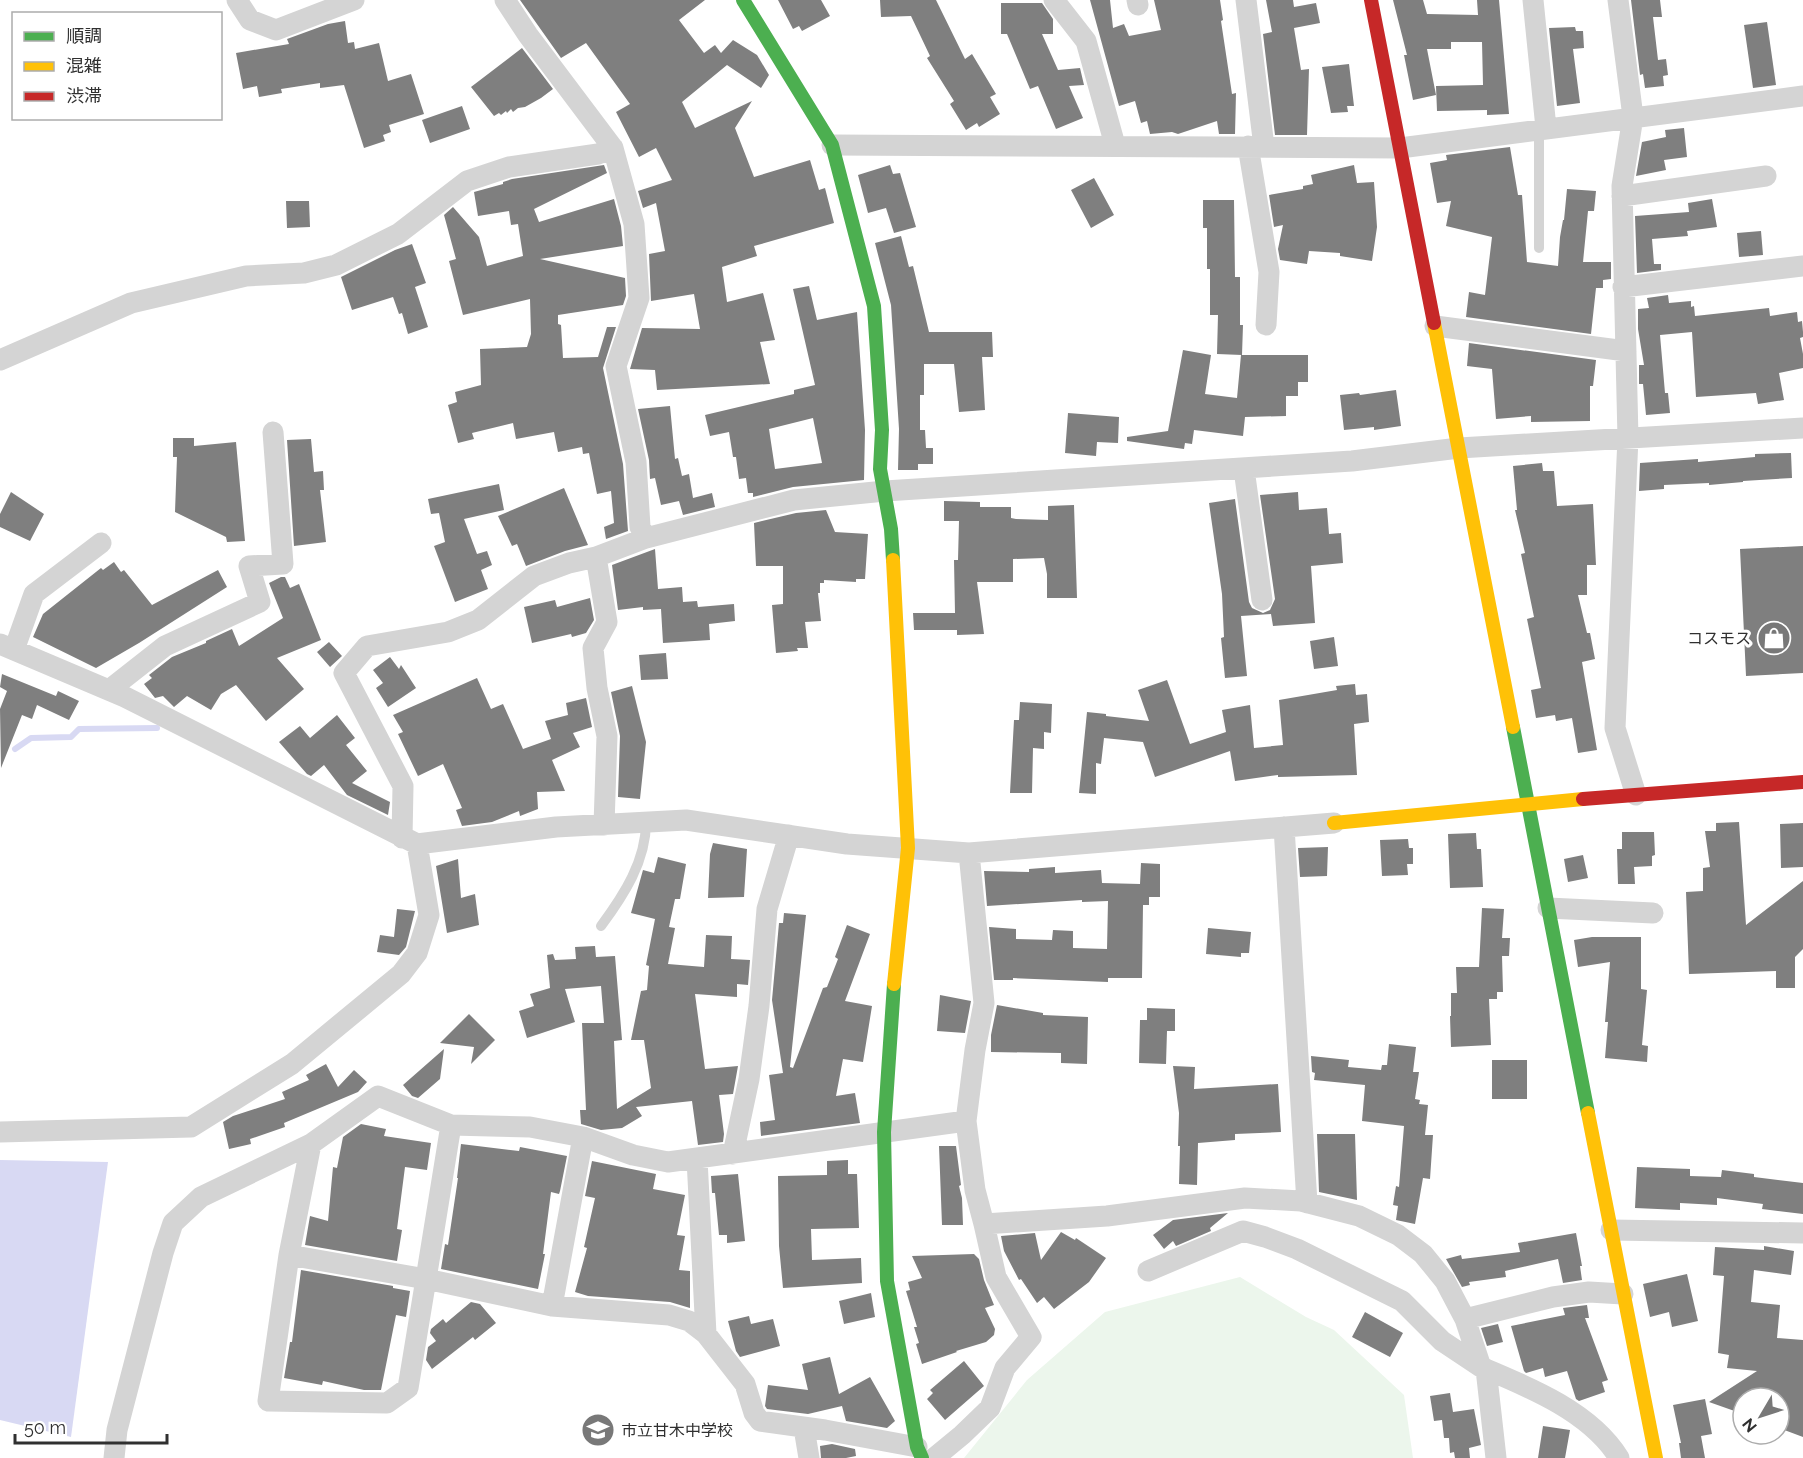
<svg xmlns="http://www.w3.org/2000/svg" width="1803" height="1458" font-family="Raleway,'Noto Sans JP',sans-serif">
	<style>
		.green { fill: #ecf6ec }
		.water { fill: #d8d9f3 }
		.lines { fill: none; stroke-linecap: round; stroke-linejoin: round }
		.stream { stroke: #d8d9f3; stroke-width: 6 }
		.building { fill: #7f7f7f; fill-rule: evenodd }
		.lane { stroke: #d4d4d4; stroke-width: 10 }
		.street { stroke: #d4d4d4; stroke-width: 21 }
		.fast { stroke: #4caf50; stroke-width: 14 }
		.slow { stroke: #ffc107; stroke-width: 14 }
		.jam { stroke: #c62828; stroke-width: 14 }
		.labels { text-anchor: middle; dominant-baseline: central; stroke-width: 6; stroke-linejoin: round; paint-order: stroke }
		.poi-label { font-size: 16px; fill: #303030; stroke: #fff; text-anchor: end }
	</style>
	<rect width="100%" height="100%" fill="#fff"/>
	<path class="green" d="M1240 1277 1306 1317 1334 1330 1404 1395 1413 1458H964L1027 1380 1105 1312Z"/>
	<path class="water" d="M0 1160 108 1162 71 1437 0 1420Z"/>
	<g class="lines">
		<path class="stream" d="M15 749 31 738 71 737 79 729 157 728"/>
	</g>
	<path class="building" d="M520 0H705L679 20 704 53 715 45 721 53 733 40 757 55 769 75 761 88 727 65 682 102 695 128 752 101 735 128 754 177 810 160 819 190 825 188 834 223 754 246 757 256 722 267 727 302 763 293 775 340 760 342 770 384 657 390 655 370 630 369 642 328 700 329 694 294 651 301 649 254 665 251 656 203 643 208 638 191 672 180 656 148 639 157 616 112 630 104 586 43 561 58Z
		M778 0H821L830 16 802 31 799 26 793 29Z
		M880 0H936L965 59 972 54 996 94 990 97 1000 114 979 127 977 123 966 130 950 104 954 101 927 58 930 56 911 16 881 17Z
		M1090 0H1110L1113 28 1124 24 1129 36 1161 30 1154 0H1220L1223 20 1221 21 1232 94 1236 93 1235 134H1219L1217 121 1178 134 1172 132 1150 134 1147 121 1141 123 1135 101 1119 106Z
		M1266 0H1293L1294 7 1316 3 1320 23 1294 28 1301 70 1309 69 1307 135H1275L1263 34 1272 32Z
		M1393 0H1423L1427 14 1478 15 1477 0H1499L1509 114 1487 115V110L1437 111 1436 86 1483 85 1482 42H1451V49H1427L1436 95 1413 100 1404 55H1407Z
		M1631 0H1660L1662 17H1653L1658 60 1666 59 1668 75 1663 76 1664 86 1645 88 1643 74 1640 75Z
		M1001 3H1042L1053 19V34H1042L1058 70 1080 68 1084 85 1069 86 1083 118 1056 129 1038 86 1030 89 1007 34H1001Z
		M345 21 348 43 354 42 355 49 379 43 388 81 411 74 424 114 389 125 391 132 383 135 385 141 364 148 344 85 320 88V83L281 89 282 93 259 97 257 86 243 89 236 53 289 44 287 39 328 24Z
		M1767 22 1776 85 1753 88 1744 25Z
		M1575 27 1576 31H1583L1584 48 1573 49 1580 103 1557 106 1549 28Z
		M522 48 553 89 541 98 525 107 518 108 513 112 511 109 507 113 506 111 501 115 499 113 494 116 471 87Z
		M1349 64 1354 106H1347L1348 112 1331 113 1322 67Z
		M462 106 470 129 430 143 422 120Z
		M1684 128 1687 157 1664 160 1666 170 1636 176 1642 142 1666 137 1665 130Z
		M1510 147 1518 195H1522L1527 262 1558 266 1560 237 1563 220H1564L1567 189 1596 191 1594 211H1588L1583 262H1611V279L1603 280V288H1596L1591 334 1466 317 1469 292 1485 295 1492 237 1446 226 1451 201 1437 203 1430 163 1447 160 1446 155Z
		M604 165 607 173 534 209 539 222 614 199 621 226 623 246 540 259 625 278 626 296 623 305 558 315V324L561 325 563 358 598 357 607 327H616L603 368 623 464 628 531 606 539 604 527 614 523 611 491 597 494 589 453 583 454 582 447 558 452 554 432 516 439 513 423 472 433 474 439 458 443 448 405 457 402 455 392 481 385 480 349 527 347 531 334 530 299 463 315 449 261 456 259 444 215 453 207 479 237 487 266 523 256 518 224 511 225 509 211 478 216 474 192 503 184V182L512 179Z
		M890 165 893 174 900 173 916 227 894 233 886 208 868 213 858 175Z
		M1354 165 1357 183 1374 182 1377 227 1372 261 1340 256V253L1309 251 1307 264 1280 260 1278 249 1283 225 1274 227 1269 195 1303 189V186L1313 184 1311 175Z
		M1094 178 1114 215 1091 228 1071 190Z
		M1712 199 1717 227 1687 231 1688 236 1652 239 1654 264H1661V270L1637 273 1635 216 1689 212 1688 203Z
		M1203 200H1234L1235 277H1240V325H1243L1242 355 1217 354 1218 315H1210V269H1207V228H1203Z
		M286 201H309L310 227 287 228Z
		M1761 231 1763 255 1739 257 1737 233Z
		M901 236 909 267 913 266 929 332H992L993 357H982L985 410 959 412 954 364H924V395H920V430H925L926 448H933V464H918V470H898L899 429 891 305 875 243Z
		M412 244 426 283 415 287 428 327 408 334 402 313 399 314 393 297 352 310 341 277 395 250Z
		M809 286 817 320 857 312 865 430 864 480 793 487 753 497V493H748L746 478 739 479 736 457H733L729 432 710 436 705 415 794 394V390L815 385 793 289ZM813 418 822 463 775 469 769 429Z
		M1668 295 1669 303 1691 301V307L1694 306 1695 316 1769 308 1770 316 1797 312 1798 322 1802 321 1803 332V337L1800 338 1803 354V368L1779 373 1784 400 1758 404 1756 393 1696 397 1692 332 1660 335 1665 393H1668L1670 413 1646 415 1643 384H1639V365H1644L1638 329V309L1649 308 1647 298Z
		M1469 343 1596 360 1593 386H1590V421L1531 422V416L1496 419 1492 369 1467 366Z
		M1183 350 1211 355 1205 394 1237 398 1241 355H1308V382H1298V396H1286V416L1245 417 1243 436 1194 430 1192 444 1185 443 1184 449 1127 441V437L1168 431Z
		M1396 390 1401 426 1374 430V427L1344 430 1340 395 1359 393 1360 395Z
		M670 406 675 459 678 458 682 476 689 474 693 498 712 493 715 507 683 515 679 501 661 505 655 478 650 479 649 460 638 409Z
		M1068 413 1119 417 1118 443 1097 442 1096 456 1065 453Z
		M173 438H194V446L236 442 245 541 227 542 226 537 175 512 177 457H173Z
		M311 439 314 472 323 471 324 490H320L326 542 294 546 287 440Z
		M1791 453 1792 478 1743 481V482L1709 485V483L1664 485V489L1639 491 1640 463 1698 459V462L1755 457V454Z
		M1542 463 1543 471H1554L1557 506 1593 504 1596 565H1587V595H1578L1587 633H1590L1595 659 1582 662 1597 750 1578 753 1572 718 1556 721 1555 715 1536 718 1531 690 1541 688 1527 619 1534 617 1521 554 1525 553 1515 510H1517L1513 466Z
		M499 484 504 510 464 519 477 554 487 551 492 565 481 570 488 589 455 602 434 546 445 542 439 513 431 514 428 499Z
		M564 488 588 545 565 551 526 566 517 544 512 546 498 516Z
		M11 492 44 514 30 541 0 527V514Z
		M1298 492 1299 510 1327 508 1329 534 1341 533 1343 563 1311 566 1315 623 1273 626 1271 614 1241 616 1247 676 1225 678 1221 638 1224 637 1222 594 1209 503 1235 499 1249 602 1252 608 1263 613 1270 610 1275 599 1260 495Z
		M944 501 980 502V507H1011V518L1016 519 1048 520V506L1074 505 1077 598H1047V574L1044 558 1013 559V582H977L984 634 957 635V630H914L913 613H955L954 560H958L959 521H944Z
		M826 510 835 532 868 534 865 579H856V582L824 580V583H820V593H818L821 621 805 622 808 648H797L798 651 776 653 772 605 783 604V566H756L754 523 796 513Z
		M1803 546V673L1746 676 1740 549Z
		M655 549 658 589 682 587 683 602 697 601 698 607 734 604 735 621 709 624 710 640 663 643 661 609 643 610V607L618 610 612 565Z
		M114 562 121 572 124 570 152 605 218 570 227 587 139 643 96 668 33 637 43 614 101 568 103 570Z
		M281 577H285L290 588 299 584 321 640 277 658 304 689 266 721 236 685 221 694 211 710 187 696 174 707 163 696 155 698 144 684 152 678 149 675 172 657 206 643V641L232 629 239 646 283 618 269 583Z
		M590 598 594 620 586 633 572 637 571 634 532 643 524 607 555 600 557 607Z
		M1334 637 1338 666 1314 669 1310 641Z
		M329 642 342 656 330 667 317 652Z
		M666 653 668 679 641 680 639 655Z
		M390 657 399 669 401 665 416 688 388 707 376 688 383 683 373 670Z
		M2 674 56 696 58 691 79 701 69 720 37 705 32 719 22 715 1 768 0 709 7 691 0 687Z
		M477 678 491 709 503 704 523 749 551 739 545 721 568 715 566 703 586 698 592 727 573 733 580 747 552 760 565 791 537 792 538 809 520 816 519 811 492 822 462 826 456 810 462 808 443 764 418 776 398 734 403 732 393 715Z
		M1167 680 1190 744 1226 732 1222 710 1250 705 1254 748 1283 745 1279 700 1337 690 1336 686 1355 684 1356 695 1367 694 1369 722 1354 724 1357 775 1278 777V775L1235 781 1230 751 1155 777 1143 742 1104 738 1101 764 1096 763V794L1079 793 1087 712 1106 714V716L1149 721 1138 690Z
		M632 686 646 742 640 799 618 797 620 736 611 692Z
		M1020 702 1052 704 1051 733 1044 732V749L1033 748 1032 793H1010L1014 720H1019Z
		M337 715 355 738 346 745 367 771 352 783 390 802 388 815 347 795 324 765 311 776 307 774 279 742 300 726 310 738Z
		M1739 822 1746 925 1803 881V949L1795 957V988H1776V971L1689 974 1686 892 1703 891V868L1710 867 1705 831H1716V823Z
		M1803 823V867L1781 868 1780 824Z
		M1622 832H1654L1655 855 1652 856V866L1634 867 1635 884H1618L1617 849H1622Z
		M1476 833 1477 849H1481L1483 887 1450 888 1448 834Z
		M1408 839 1409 848H1413V864H1407L1408 875 1382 876 1380 840Z
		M713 843 747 849 744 897 708 898 710 854Z
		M1328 847 1327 876 1300 877 1298 848Z
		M1583 855 1588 878 1568 882 1564 859Z
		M658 857 686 864 680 899H675L669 927 675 928 668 964 704 967 706 935 732 936 731 959 750 960 748 985 737 984V997L695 994 705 1069 738 1066 733 1094 719 1095 724 1134 723 1142 698 1145 692 1101 636 1107 642 1116 622 1128 601 1130 581 1124 580 1110H586L582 1023H604L601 986 565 989 575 1022 527 1038 519 1011 534 1006 530 994 550 988 547 955 553 954 555 960 576 959 575 947 595 946 596 957 615 956 622 1040 614 1041 617 1109 651 1088 644 1040H631L641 991 647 990 649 966 646 965 655 919 631 913 643 870 654 873Z
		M458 859 461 898 475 894 479 925 447 933 436 866Z
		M1141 863 1160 864V897H1149V905H1143L1142 978H1108V982L1013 978V980H994L989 927 1016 929V939L1052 940 1053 930 1073 931V948L1107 949 1108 901 1082 902V900L987 906 984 871 1029 872V869L1055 867V873L1101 870 1102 883 1140 884Z
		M1482 908 1504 909 1502 938H1510L1509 956H1502L1503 992H1497V999H1489L1491 1045 1451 1047 1450 1016H1451V993H1457L1456 967H1479Z
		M397 909 415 911 406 947 399 955 377 952 380 935 394 937Z
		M784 913 806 915 790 1067 793 1068 823 988 827 987 838 959 835 957 847 925 870 934 845 1001 872 1006 863 1062 843 1059 836 1096 855 1093 860 1123 761 1136 760 1122 775 1120 769 1075 783 1073 772 1000 779 923H783Z
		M1208 928 1251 932 1249 953H1241V957L1206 954Z
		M1592 937H1641V989L1647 990 1642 1045 1648 1046 1647 1062 1605 1058 1608 1022H1605L1610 962 1578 967 1574 940Z
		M940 995 971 1001 965 1033 937 1031Z
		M997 1005 1043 1013V1015L1088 1017 1087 1064 1061 1063V1053L991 1052V1035Z
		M1147 1008 1175 1009V1031H1167L1166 1064 1139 1063 1140 1020H1147Z
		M469 1014 495 1040 471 1064 474 1047 440 1043Z
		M1389 1044 1416 1047 1413 1072H1419L1415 1099 1420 1100 1419 1104 1428 1105 1425 1135H1433L1430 1179 1423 1178 1415 1224 1396 1220 1398 1206 1393 1205 1396 1186 1399 1187 1404 1126 1362 1121 1365 1085 1314 1080 1315 1073 1312 1072 1311 1056 1349 1060 1348 1067 1381 1070 1382 1065H1387Z
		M444 1049 440 1079 418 1098 412 1096 403 1085Z
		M1492 1060H1527V1099H1492Z
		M326 1064 338 1087 354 1070 367 1082 358 1092 284 1123 285 1127 250 1139 251 1144 229 1149 223 1122 233 1116 285 1099 282 1092 309 1080 306 1075Z
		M1173 1066 1195 1067 1194 1089 1278 1084 1281 1132 1235 1134V1140L1198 1143 1197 1185 1179 1184 1180 1146H1178L1179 1113Z
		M361 1124 386 1129 384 1136 431 1143 427 1170 405 1167 397 1229 402 1230 397 1261 305 1245 310 1216 328 1221 333 1167 337 1168 343 1137Z
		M1317 1134H1355L1357 1200 1319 1192Z
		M461 1144 519 1151 520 1147 567 1156 560 1191 559 1194 551 1192 543 1254H545L538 1289 441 1269 445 1244 448 1245 458 1178H457Z
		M939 1146H956L961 1185 959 1186 962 1198 963 1225H942Z
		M848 1160V1174H857L859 1228 811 1229 812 1260 861 1258 862 1283 783 1288 779 1246 778 1176 827 1175V1161Z
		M592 1161 656 1174 653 1189 685 1195 677 1235 685 1236 679 1270 690 1271V1308L670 1302 588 1296 575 1292 587 1248 584 1247 595 1198 585 1196Z
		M1637 1167 1690 1169V1176L1721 1177 1722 1170 1754 1174V1177L1803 1183V1214L1762 1209 1763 1204 1717 1198V1205L1680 1203V1210L1635 1208Z
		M738 1174 745 1241 727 1243V1235H719L715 1193H712L711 1176Z
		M1228 1213 1210 1228 1211 1231 1176 1246 1173 1241 1164 1249 1153 1235 1173 1220Z
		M1061 1232 1075 1240 1076 1238 1106 1258 1089 1282 1054 1309 1044 1297 1037 1303 1021 1279 1019 1280 1004 1251 1001 1236 1035 1233 1041 1260Z
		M1576 1233 1582 1266H1580L1582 1280 1563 1283 1558 1259 1505 1271 1506 1277 1469 1282 1470 1285 1462 1287 1446 1259 1461 1255 1462 1259 1520 1252 1518 1243Z
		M1764 1246 1794 1251 1791 1275 1754 1270 1751 1302 1780 1305 1777 1338 1803 1340V1437L1779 1428V1398H1743V1414L1709 1402 1757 1371 1727 1368 1729 1355 1718 1353 1724 1276 1713 1275 1715 1247 1764 1250Z
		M974 1254 979 1259 984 1280 994 1305 985 1308 995 1329 994 1335 986 1342 956 1351 957 1352 922 1364 916 1344 919 1343 914 1327H917L906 1291 910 1290 908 1282 922 1278 912 1256Z
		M301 1270 393 1286V1288L410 1291 406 1317 396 1315 381 1390H364L323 1381 322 1385 284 1378 290 1342H292Z
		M1687 1274 1698 1321 1672 1327 1669 1312 1650 1317 1643 1284Z
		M871 1293 875 1317 844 1324 839 1301Z
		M471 1302 480 1304 496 1323 475 1340 473 1337 432 1369 426 1360 428 1347 436 1341 430 1333 431 1329 443 1319 446 1323Z
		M1587 1305 1589 1318H1585L1608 1380 1602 1382 1605 1392 1579 1401 1576 1399 1567 1371 1545 1377 1543 1368 1526 1373 1524 1371 1511 1326 1565 1315 1563 1308Z
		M1365 1312 1403 1333 1390 1357 1352 1337Z
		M749 1316 751 1324 773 1319 780 1346 740 1357 736 1351 728 1321Z
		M1498 1324 1503 1342 1487 1346 1481 1328Z
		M830 1357 839 1394 870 1377 895 1421 887 1428 846 1421 842 1406 808 1414 767 1409 765 1406 768 1385 808 1390 802 1364Z
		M964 1361 984 1386 945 1420 927 1399 933 1393 930 1390Z
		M1450 1393 1453 1412 1474 1409 1481 1445 1469 1448 1470 1458H1455L1454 1452 1450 1453 1449 1438H1444L1442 1420 1434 1421 1430 1396Z
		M1705 1399 1712 1434 1701 1436 1705 1458H1681L1679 1443H1681L1673 1405Z
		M1543 1426 1570 1430 1565 1458H1538Z
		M832 1444 855 1449 856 1456 846 1458H821L820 1446Z"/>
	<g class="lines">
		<path class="lane" d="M1539 248V129
			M601 926C624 895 646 861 646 822"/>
		<path class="street" d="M237 0 250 20 276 30 354 0
			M505 0 528 35 613 148 634 224 639 298 616 366 636 462 640 527 646 538 794 500 885 491 1352 461 1459 448 1803 428
			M1054 0 1086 41 1115 145
			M1137 0 1138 5
			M1246 0 1264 147
			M1533 0 1546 128
			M1618 0 1633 117 1622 186 1628 438 1615 728 1636 795
			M832 145 1400 148 1803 96
			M1248 146 1269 272 1266 325
			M1622 196 1766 176
			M1623 287 1803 266
			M1435 326 1626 351
			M0 360 131 303 246 276 304 273 336 265 398 234 467 181 509 167 598 154 613 148
			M1244 469 1262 600
			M596 557 607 622 593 648 597 688 607 736 604 825
			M0 644 125 697 417 844 556 827 686 820 847 844 969 853 1334 823
			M14 650 34 594 101 543
			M109 690 165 646 260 602 249 566 283 564 273 432
			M1284 827 1307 1203
			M402 838 403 786 344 673 367 646 448 632 478 620 534 576 569 563 596 557 646 538
			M969 853 984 1003 975 1050 966 1121 975 1190 984 1224 1107 1216 1245 1198 1301 1201 1359 1216 1398 1235 1423 1254 1445 1281 1465 1319 1481 1367C1529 1387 1591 1412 1619 1458
			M1548 908 1653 913
			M0 1132 191 1127 292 1064 401 974 417 953 429 915 417 844
			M311 1144 289 1255 268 1401 387 1403 408 1388 426 1279 552 1306 669 1315 689 1321 706 1334 745 1384 754 1413 760 1421 825 1430 917 1447
			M733 1154 749 1079 759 1006 767 909 789 835
			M697 1159 706 1334
			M1611 1230 1803 1233
			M289 1255 426 1279 451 1125
			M1148 1271 1243 1231 1265 1237 1297 1249 1402 1301 1442 1341 1481 1367
			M552 1306 583 1137
			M1465 1319 1553 1297 1589 1292 1623 1294
			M1486 1369 1496 1458
			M804 1428 809 1458
			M114 1458 117 1430 163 1253 173 1223 201 1197 311 1144 378 1096 451 1125 530 1127 583 1137 633 1155 668 1162 966 1121
			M934 1458 962 1435 990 1408 1005 1368 1031 1337 996 1277 984 1224"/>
		<path class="fast" d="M743 0 832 145 874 306 882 430 880 469 891 529 893 560
			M1513 727 1588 1113
			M894 984 884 1132 887 1281 917 1447 922 1458"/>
		<path class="slow" d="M1434 323 1513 727
			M893 560 908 848 894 984
			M1334 823 1583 799
			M1588 1113 1656 1458"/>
		<path class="jam" d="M1371 0 1434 323
			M1583 799 1803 782"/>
	</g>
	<defs>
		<symbol id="shop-disc" viewBox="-11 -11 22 22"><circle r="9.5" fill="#787878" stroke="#fff"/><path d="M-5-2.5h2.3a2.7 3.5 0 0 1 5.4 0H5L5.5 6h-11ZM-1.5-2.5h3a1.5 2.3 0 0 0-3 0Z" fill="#fff"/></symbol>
		<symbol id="school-disc" viewBox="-11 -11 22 22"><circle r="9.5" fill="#787878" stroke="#fff"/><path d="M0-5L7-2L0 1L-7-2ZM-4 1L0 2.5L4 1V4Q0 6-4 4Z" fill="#fff"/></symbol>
	</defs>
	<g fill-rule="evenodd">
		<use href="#shop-disc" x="1755" y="619" width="38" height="38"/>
		<use href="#school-disc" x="579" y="1411" width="38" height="38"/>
	</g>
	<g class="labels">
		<g class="poi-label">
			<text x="1751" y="638">コスモス</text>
			<text x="621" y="1430" text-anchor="start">市立甘木中学校</text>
		</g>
	</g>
	<rect x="12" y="12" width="210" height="108" fill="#ffffff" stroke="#acacac" stroke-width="1.5"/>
	<rect x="24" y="32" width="30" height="9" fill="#4caf50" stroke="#acacac" stroke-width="1.5"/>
	<text x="66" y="42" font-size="18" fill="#303030">順調</text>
	<rect x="24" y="62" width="30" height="9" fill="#ffc107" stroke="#acacac" stroke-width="1.5"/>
	<text x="66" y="72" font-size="18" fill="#303030">混雑</text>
	<rect x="24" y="92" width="30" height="9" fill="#c62828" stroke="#acacac" stroke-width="1.5"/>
	<text x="66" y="102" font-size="18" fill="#303030">渋滞</text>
	<g transform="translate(1761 1416) rotate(231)"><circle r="28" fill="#ffffff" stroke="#acacac" stroke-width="1.5"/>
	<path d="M0-4.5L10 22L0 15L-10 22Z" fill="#787878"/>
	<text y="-9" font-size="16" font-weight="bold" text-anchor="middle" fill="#303030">N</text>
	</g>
	<path d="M15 1434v9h152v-9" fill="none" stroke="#303030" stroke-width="3"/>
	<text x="24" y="1434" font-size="18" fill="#303030" stroke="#ffffff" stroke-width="4.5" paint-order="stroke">50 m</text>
</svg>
